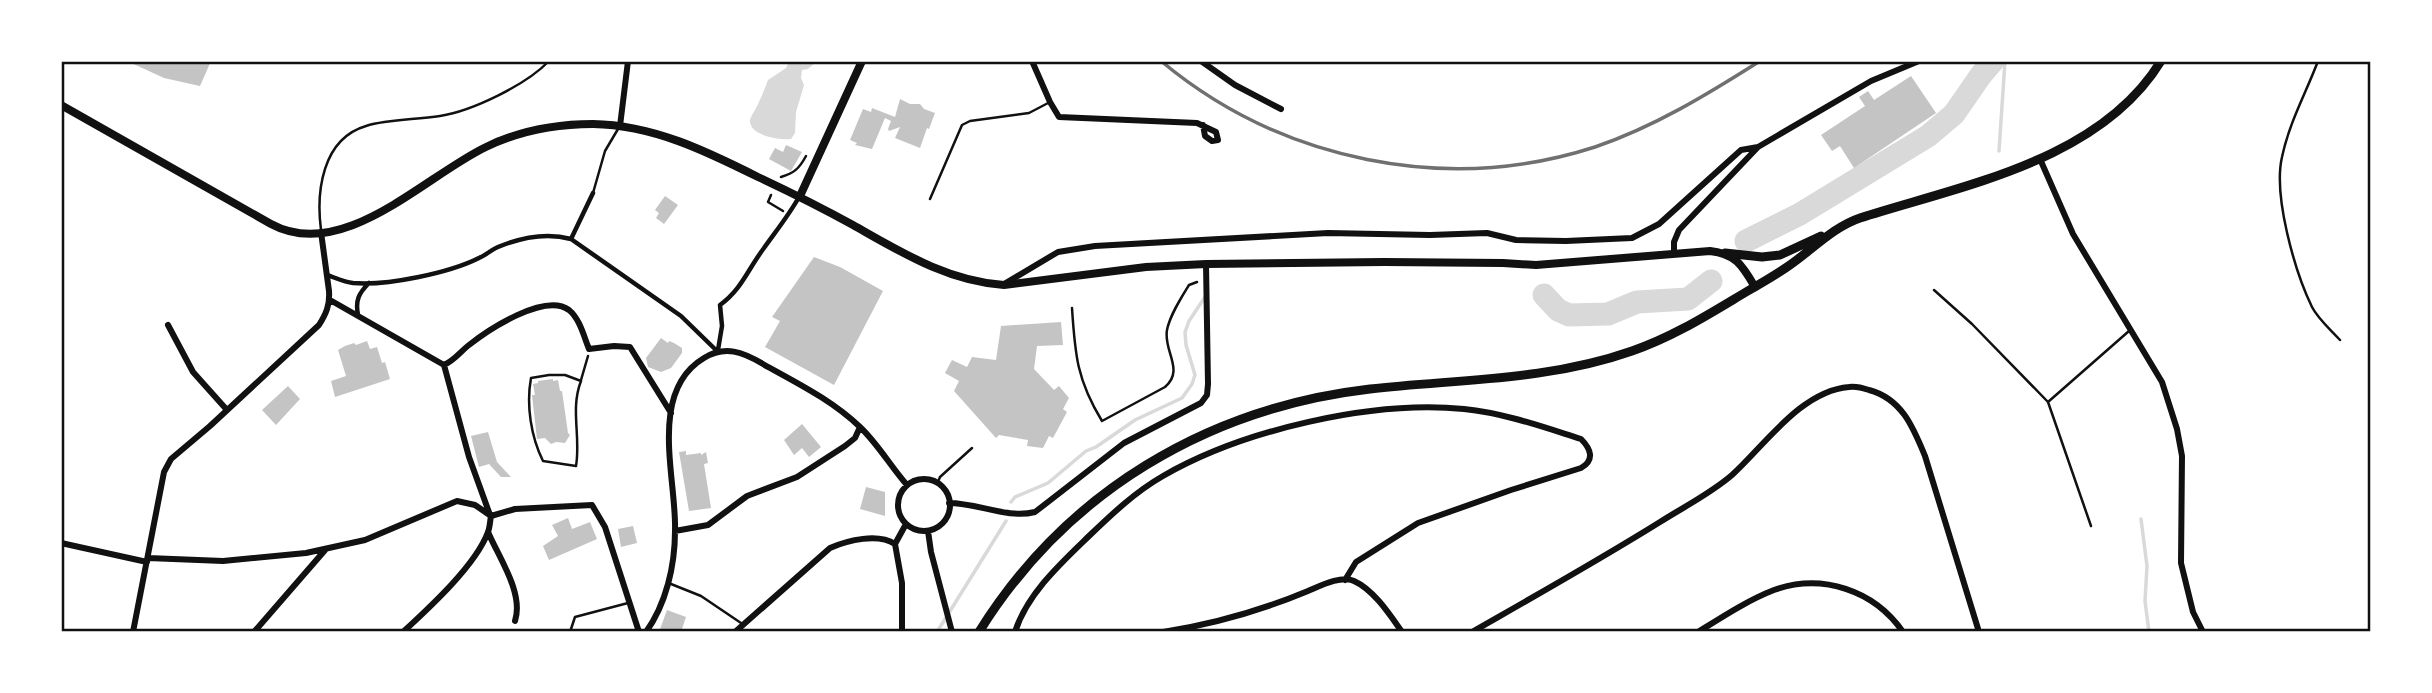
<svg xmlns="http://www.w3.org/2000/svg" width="2432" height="693" font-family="Mulish,sans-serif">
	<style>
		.water { fill: #d9d9d9 }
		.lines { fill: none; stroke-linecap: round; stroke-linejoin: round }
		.stream { stroke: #d9d9d9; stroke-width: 3.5 }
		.river { stroke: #d9d9d9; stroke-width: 23 }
		.building { fill: #c4c4c4 }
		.path { stroke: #111; stroke-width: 2.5 }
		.service { stroke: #111; stroke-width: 2.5 }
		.pedestrian { stroke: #111; stroke-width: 4.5 }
		.minor { stroke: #111; stroke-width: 6 }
		.secondary { stroke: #111; stroke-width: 8 }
		.primary { stroke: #111; stroke-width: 9 }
		.rail { stroke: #707070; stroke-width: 3.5 }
		.neatline { fill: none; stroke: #111; stroke-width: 2.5 }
	</style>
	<rect width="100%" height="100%" fill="#fff"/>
	<path class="water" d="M785 61H817L808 69 802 70 801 78 804 85 796 112 795 133 791 139C780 140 749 136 750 120 751 116 753 113 755 110 761 99 764 90 768 80L786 68 788 64Z"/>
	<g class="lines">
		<path class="stream" d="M1999 151 2005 61
			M1011 502 1015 497 1048 483 1086 451 1096 447 1135 420 1182 398 1192 384 1195 375 1186 345 1185 332 1189 321 1205 297
			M2141 519 2147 566 2145 601 2149 632
			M937 632 1006 521"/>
		<path class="river" d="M1746 241 1800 214 1928 136 1954 114 1981 75 1993 61
			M1544 295 1558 310 1569 315 1608 314 1637 302 1688 299 1711 281"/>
	</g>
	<path class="building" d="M127 61H211L200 86 164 78Z
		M1911 76 1936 113 1854 168 1840 146 1832 151 1821 135 1865 106 1859 97 1868 91 1874 100Z
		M900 99 910 104H920L924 109 935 113 929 129 927 128 920 148 895 138 900 127 889 131 888 129 891 121 885 118 872 149 855 145 857 143 850 140 863 109 871 112 872 108 895 117Z
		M786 145 802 152 791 171 769 159 775 148 783 152Z
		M665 196 678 205 664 224 656 218 659 213 655 210Z
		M814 257 840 267 883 291 834 385 765 347 780 321 772 317Z
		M1061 322 1063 345 1037 346 1034 369 1054 390 1059 386 1069 398 1063 409 1067 412 1053 438 1049 436 1043 448 1027 446 1028 440 999 435 996 438 954 391 959 381 945 373 952 360 967 367 972 357 996 360 1001 326Z
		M661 338 668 343 669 341 674 343 682 348V353L671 368 661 372 648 367 646 358Z
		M367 341 370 349 377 347 382 363 385 362 390 379 335 397 331 381 346 376 338 350 345 346 354 343 356 345Z
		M553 379V381L558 380 560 391H562L568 433 570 435 565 443 556 442 551 444 545 438 537 439 532 395H535L533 384 538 383V381Z
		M288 386 300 399 276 425 262 410Z
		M802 424 821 447 809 457 802 448 794 455 784 440Z
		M488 432 497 462 511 477H501L489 464 479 467 471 436Z
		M686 451V455L701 453V455L706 452 708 463 704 464 711 508 689 511 679 452Z
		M866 487 885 492V516L860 509Z
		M568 518 572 529 590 522 597 539 549 560 543 546 558 536 552 525Z
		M633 526 637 543 621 547 618 529Z
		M667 610 686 617 681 632H659Z"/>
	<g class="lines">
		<path class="path" d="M2318 61C2306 93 2289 123 2282 157 2273 196 2295 272 2312 307 2318 319 2331 330 2340 340
			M781 177C794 173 799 169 806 156
			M771 195 768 202 783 211
			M1072 308C1075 355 1077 380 1102 421L1165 387C1185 370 1163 351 1167 330 1170 315 1181 298 1189 285L1197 282
			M549 375H565L581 381C570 409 581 437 576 466L543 461C531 437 526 405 531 378Z
			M581 380 588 356"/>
		<path class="service" d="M593 193 605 151 618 129
			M930 199 962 125 970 121 1029 113 1050 102
			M321 230C316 192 322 139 366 126 389 119 415 120 440 116 472 111 526 85 549 61
			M1934 290 1972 324 2048 402
			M937 484 940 477 972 448
			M2091 526 2048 402 2129 331
			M671 584 701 596 741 623
			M570 632 575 617 628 603"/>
		<path class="pedestrian" d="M571 239 593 193
			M327 275C336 278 344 282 353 283 387 286 449 273 479 258 486 255 491 250 498 247 522 237 546 232 571 239L681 316 717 351
			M358 315C355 300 359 293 369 283
			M718 350 722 326 720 305C742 289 748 269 764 248 776 231 789 215 799 197"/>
		<path class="minor" d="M1032 61 1050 102 1059 117 1197 123 1216 132 1218 140 1212 141 1205 136 1203 125
			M1201 61 1235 85 1281 109
			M620 126 628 61
			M2040 159 2073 234 2162 382 2177 429 2182 456 2181 563 2193 612 2203 632
			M1674 253V242L1679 230 1758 147 1871 81 1919 61
			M1004 284 1058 252 1095 246 1328 233 1430 235 1487 233 1516 240 1566 241 1632 238 1659 224 1741 150 1758 147
			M330 300 444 365 469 457 490 515
			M168 325 193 372 227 410
			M444 365C455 360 460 352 469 345 488 330 545 292 569 310 580 319 584 337 589 349L614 346 630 347 671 413
			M898 505a26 26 0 1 1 52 0a26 26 0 1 1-52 0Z
			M949 503C978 503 1007 519 1035 512L1124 443 1201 403 1207 395 1208 384 1206 264
			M491 516 515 509 592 505 605 527 639 632
			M675 531 708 525 747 496 797 477 845 446 855 438 860 427
			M928 531 931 552 952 632
			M488 532C499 558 524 593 515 621
			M61 543 147 562
			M148 558 223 561 306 553 365 540 457 501 475 505 491 516
			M133 632 164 472 171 459 210 426 319 325C326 314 330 305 329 291L321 232
			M254 632 326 549
			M403 632C429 608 476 565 488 532 490 527 490 521 491 516
			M646 632C666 604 675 566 675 531 677 480 647 392 704 358 725 345 743 352 763 364 797 383 832 400 860 427 878 444 891 467 907 485
			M735 632 830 548C848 540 878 533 895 544
			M902 632V583L895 544 906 524
			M1015 632C1027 594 1061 563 1089 536 1112 514 1135 492 1163 476 1243 430 1371 400 1464 409 1504 413 1543 427 1581 439 1591 449 1595 460 1581 468L1511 490 1418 523 1356 562 1345 580
			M1163 632C1214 624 1260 611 1308 591 1320 586 1341 575 1354 581 1374 590 1390 615 1402 632
			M1472 632C1535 596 1599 560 1660 522 1685 506 1710 494 1732 475 1765 445 1801 391 1849 387 1855 386 1863 388 1869 390 1902 399 1913 427 1925 456L1979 632
			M1698 632C1722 617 1748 600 1774 590 1822 573 1874 590 1903 632"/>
		<path class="secondary" d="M61 105 271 224C343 263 425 176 486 147 519 131 556 124 593 124 653 125 706 151 758 177 790 192 822 208 853 225 901 252 947 281 1004 285L1146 267 1206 264 1384 262 1503 263 1536 265 1710 251C1736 254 1742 265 1755 287
			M800 196 862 61"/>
		<path class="primary" d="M1725 253 1762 257 1780 255 1821 236
			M979 632C1066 492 1207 408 1370 389 1458 379 1547 381 1632 351 1673 337 1709 314 1746 292 1760 284 1774 276 1787 267 1811 251 1833 227 1860 218 1963 185 2100 161 2161 61"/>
		<path class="rail" d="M1161 61C1281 161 1446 195 1595 147 1654 127 1708 94 1760 61"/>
	</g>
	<rect width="2432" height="693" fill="none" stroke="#ffffff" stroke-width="126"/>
	<rect x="63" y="63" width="2306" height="567" class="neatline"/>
</svg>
